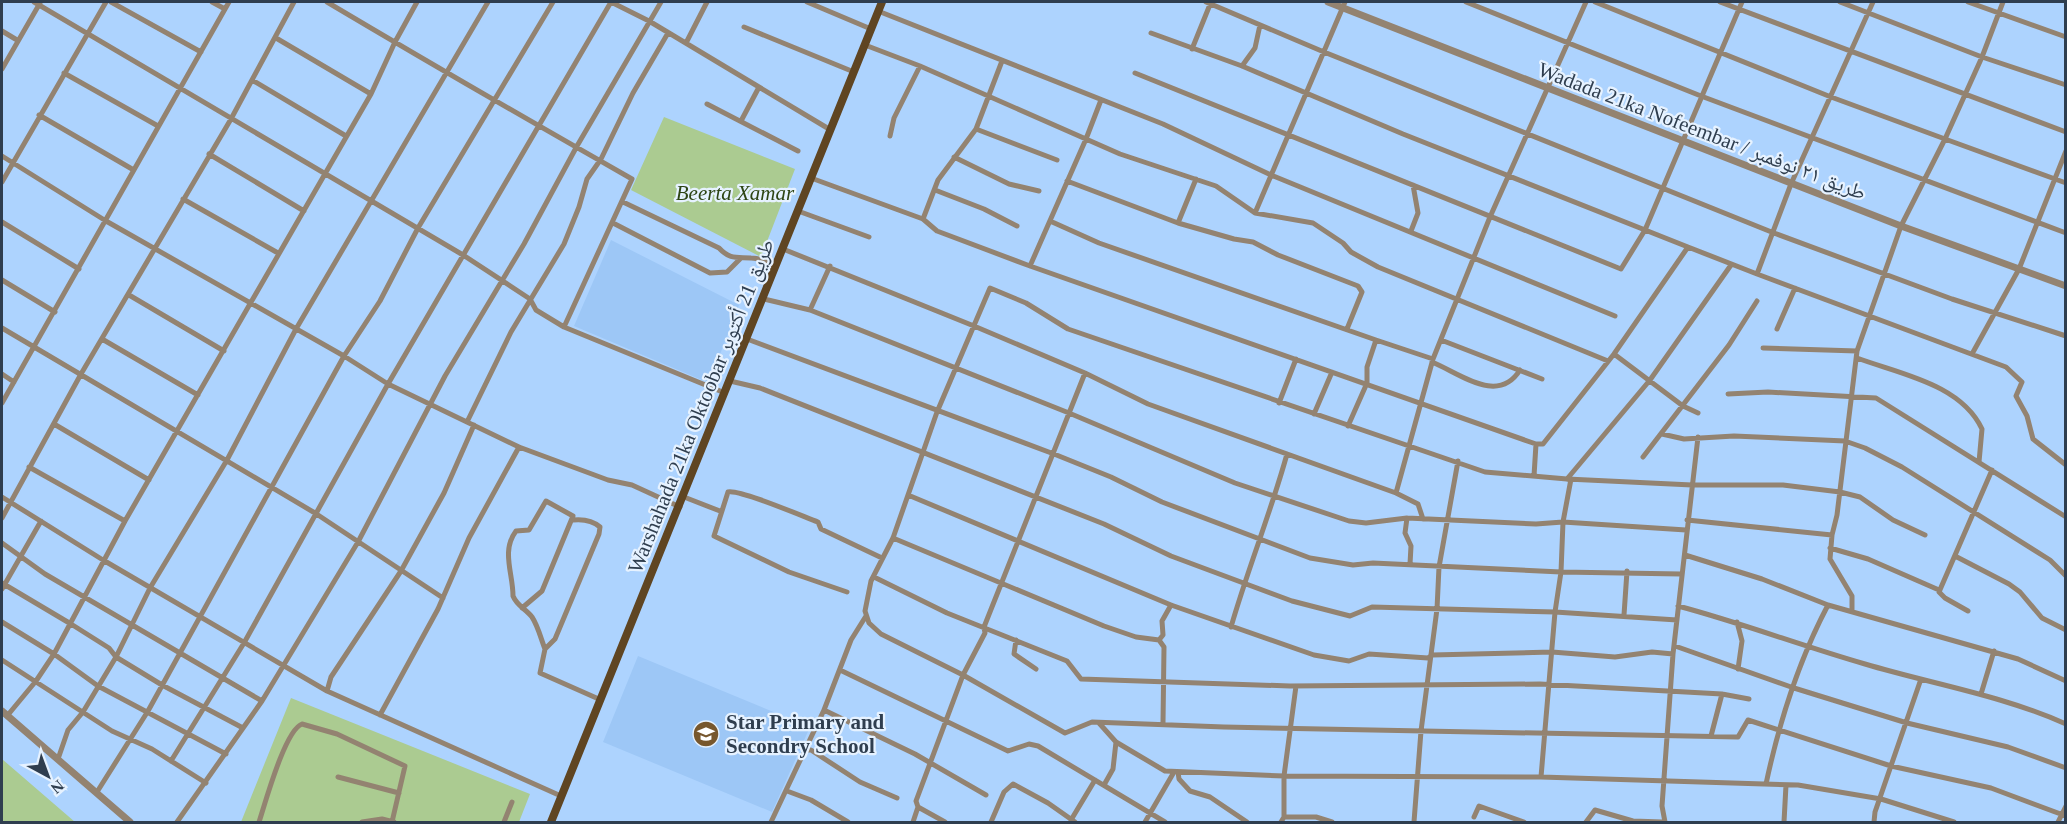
<svg xmlns="http://www.w3.org/2000/svg" width="2067" height="824" font-family="'Times New Roman','Noto Naskh Arabic',serif">
	<style>
		.built { fill: #9dc7f6 }
		.green { fill: #abcb91 }
		.lines { fill: none; stroke-linecap: round; stroke-linejoin: round }
		.minor { stroke: #938371; stroke-width: 5 }
		.tertiary { stroke: #938371; stroke-width: 7 }
		.primary { stroke: #5f4522; stroke-width: 8 }
		.labels { text-anchor: middle; dominant-baseline: central; stroke-width: 4.5; stroke-linejoin: round; paint-order: stroke }
		.street-label { font-size: 21px; fill: #2f3e4f; stroke: #e6f2ff }
		.park-label { font-size: 21px; font-style: italic; fill: #2d4514; stroke: #e6f2ff }
		.poi-label { font-size: 21px; font-weight: bold; fill: #2f3e4f; stroke: #e6f2ff; text-anchor: start }
	</style>
	<rect width="100%" height="100%" fill="#add3fe"/>
	<path class="built" d="M611 240 739 305 709 383 574 326Z
		M638 656 810 727 772 812 603 742Z"/>
	<path class="green" d="M664 117 795 169 761 257 631 190Z
		M291 698 530 794 519 822H241Z
		M2 759 75 822H2Z"/>
	<g class="lines">
		<path class="minor" d="M34 2 463 255 530 299 536 310 564 327 725 393
			M111 2 201 52
			M212 2 225 9
			M327 2C428 62 530 121 632 179L564 327
			M611 2 649 21 829 129
			M807 2 871 29
			M1206 2 1324 52 1774 233 1952 299 2066 336
			M1466 2 1701 96 2066 233
			M1595 2 1831 97 1945 139 1982 57 2003 2
			M1720 2 2066 132
			M1840 2 1982 57 2066 85
			M1968 2 2066 37
			M878 11 1163 124 1271 175 1615 316
			M744 27 854 72
			M2 31 17 40
			M1151 33 1242 66 1403 134 1688 247
			M276 38 371 94
			M686 43 707 2
			M865 45 920 66 1120 154 1216 186 1255 213 1313 223 1343 243 1351 252 1378 267 1608 361
			M1192 49 1211 2
			M1242 66 1255 48 1260 25
			M2 69 40 3
			M64 73 158 126
			M1135 73 1621 269 1645 230 1742 2
			M252 80 346 136
			M707 104 798 151
			M39 115 132 169
			M741 121 758 89
			M976 129 1057 160
			M890 136 894 118 920 66
			M209 154 304 211
			M2 156 106 221 344 356 388 384 519 447
			M954 157 1009 184 1039 191
			M811 178 923 219 937 231 1030 266 1536 444H1543L1614 354 1688 247 1757 274 1791 184 1873 2
			M1067 181 1178 223 1234 239 1253 242 1278 255 1358 286 1362 292 1347 329
			M2 182 106 2
			M935 190 984 209 1017 226
			M183 199 278 253
			M623 202 719 248C730 260 737 257 751 258 759 258 769 262 776 265
			M798 211 869 237
			M1255 213 1345 2
			M923 219 938 180 976 129 1002 61
			M1050 221 1099 243 1376 340 1367 367V383L1348 426
			M2 222 79 269
			M613 223 710 273 727 272 740 259
			M1178 223 1196 179
			M1411 231 1418 213 1413 185
			M783 249 974 326 1085 373 1148 404 1396 493 1418 504 1423 519
			M1030 266 1086 139 1101 100
			M1757 274 2006 367 2022 382 2016 396 2027 416 2033 439 2066 465
			M2 280 55 312
			M129 295 224 351
			M764 299 810 310 1069 413 1235 483 1349 521 1366 523 1407 518 1536 524 1563 522 1686 530
			M810 310 830 266
			M2 328 315 513 443 598
			M1777 329 1795 288
			M102 339 198 395
			M747 339 1054 454 1111 477 1162 502 1310 558 1353 565 1373 563 1561 572 1681 574
			M1376 340 1433 359
			M1441 340 1542 379
			M1763 348 1857 351
			M1614 354 1683 406 1698 413
			M1972 354 2019 269 2066 151
			M1857 358C1900 374 1961 384 1982 429L1979 462
			M1432 362C1461 374 1498 405 1520 370
			M2 374 14 382
			M730 381 760 388 1104 524 1171 556 1292 601 1350 616 1372 607 1555 612 1677 620
			M1728 394 1768 392 1876 398 2066 517
			M2 403 229 2
			M1279 403 1296 359
			M1314 414 1332 372
			M467 422 511 332 564 244 579 207 587 179 601 159 633 93 668 33
			M54 424 149 480
			M1662 434 1684 439 1734 436 1845 441 1865 448 1902 467 2050 560 2066 576
			M1643 457 1729 345 1757 301
			M29 467 125 521
			M1534 476 1536 444
			M1567 479 1650 380 1731 265
			M1396 493 1433 359 1490 217 1586 2
			M908 495 1171 605 1314 655 1349 661 1369 654 1428 658 1432 655 1552 652 1615 657 1652 652 1673 654
			M2 497 103 560 327 691 561 796
			M684 497 720 511
			M2 518 81 374 231 119 294 2
			M1407 518 1405 533 1411 546 1410 564
			M573 520C583 519 592 520 600 527L599 534 555 639 545 649 540 673 601 700
			M1687 520 1832 535 1837 515 1857 351 1901 226 1945 139 2066 183
			M1832 535 1830 559 1852 596V610
			M1925 535 1893 520 1860 497 1840 492 1783 485H1692L1567 479 1485 472 1068 329 1026 303 990 288 937 412 893 538 871 581 865 611 869 623 881 634 963 675 1065 733 1092 722 1224 727 1738 737 1748 720 1891 766 1991 788 2066 816
			M893 538 1104 626 1136 637 1159 640
			M2 543 45 574 262 701
			M1830 548 1868 559 1939 590
			M1685 555 1762 579 1828 605 2018 659 2066 681
			M1955 556 2009 584 2020 592 2042 618 2066 630
			M874 577 947 613 1067 661 1081 679 1290 686 1540 684 1722 694 1749 699
			M2 583 71 624 109 648 116 657 162 685 243 728
			M2 589 41 521
			M847 592 789 572 714 536 728 492C739 489 802 516 818 522L821 529 882 558
			M1678 606C1742 623 1802 646 1865 664 1932 684 2001 695 2066 724
			M522 608 542 591 573 516 546 501 529 530 516 531C501 551 513 573 513 596 517 606 526 609 532 617 538 626 541 639 545 649
			M1968 611 1945 598 1939 592 1992 470
			M1624 615 1627 571
			M866 616 851 640 824 710 915 754 986 795
			M2 622 54 654 98 686 226 754
			M1737 622 1742 641 1738 669
			M1231 627C1248 568 1271 512 1287 454
			M1016 640 1014 654 1036 669
			M1675 646 1794 688 1907 723 2008 747 2066 768
			M2 660 112 731 152 749 206 783
			M840 670 1008 751 1029 744 1038 746 1165 822
			M327 691 331 677 401 571 444 493 474 425
			M1981 694 1994 651
			M380 715 438 609 469 538 519 447 608 480 632 485 680 507
			M7 716 36 681 54 654 125 521 371 94 395 42 417 2
			M1099 723 1116 742 1165 771 1284 776 1541 777 1798 785 1881 799 1954 822
			M1163 723 1164 647 1159 640 1163 635 1162 621 1171 605
			M1711 736 1722 694
			M805 750 824 710
			M58 759 68 730 83 712 116 657 150 588 227 460 296 329 488 2
			M171 761 244 643 388 384 611 2
			M1178 772 1179 779 1190 791 1210 797 1247 822
			M338 777 399 793
			M1541 777 1555 612 1561 572 1563 522 1571 479
			M1766 784C1779 723 1799 660 1828 605
			M1104 785 1113 769 1116 742
			M787 791 811 800 848 822
			M97 792 148 711 344 356 380 301 418 228 553 2
			M918 807 945 822
			M1284 817H1316L1332 822
			M1474 817 1479 806 1524 822
			M1071 820 1095 780
			M177 822 262 701 358 542 445 376 524 244 577 146 661 2
			M259 822C265 804 285 730 302 724L337 734 405 766 392 822
			M362 822 382 819 394 822
			M504 822 512 802
			M771 822 805 750H811L860 782 897 798
			M913 822 918 807 916 801 963 675 985 633 984 627 1085 373
			M991 822 1004 792 1013 784 1048 803 1075 822
			M1145 822 1174 772
			M1281 822 1284 817V776L1296 686
			M1414 822 1421 731 1437 609 1439 567 1458 461
			M1586 822 1595 810 1633 821 1662 822
			M1665 822 1662 806 1673 654 1698 437
			M1784 822 1786 785
			M1874 822 1875 812 1921 679
			M2058 822 2066 806"/>
		<path class="tertiary" d="M1328 2 1901 226 2066 286
			M2 711 130 822"/>
		<path class="primary" d="M551 822 882 2"/>
	</g>
	<defs>
		<symbol id="school-disc" viewBox="-11 -11 22 22"><circle r="9.5" fill="#77572d" stroke="#e6f2ff"/><path d="M0-5L7-2L0 1L-7-2ZM-4 1L0 2.5L4 1V4Q0 6-4 4Z" fill="#fff"/></symbol>
	</defs>
	<g fill-rule="evenodd">
		<use href="#school-disc" x="691" y="719" width="30" height="30"/>
	</g>
	<g class="labels">
		<g class="street-label">
			<text transform="translate(1702 131) rotate(21)">Wadada 21ka Nofeembar / طريق ٢١ نوفمبر</text>
			<text transform="translate(701 406) rotate(-68)">Warshahada 21ka Oktoobar طريق 21 أكتوبر</text>
		</g>
		<g class="park-label">
			<text x="735" y="193">Beerta Xamar</text>
		</g>
		<g class="poi-label">
			<text x="726" y="722">Star Primary and<tspan x="726" dy="24">Secondry School</tspan></text>
		</g>
	</g>
	<rect width="2067" height="824" fill="none" stroke="#2f3e4f" stroke-width="6"/>
	<g transform="translate(48 776) rotate(139)" stroke="#e6f2ff" stroke-width="4.5" paint-order="stroke">
	<path d="M0-4.5L10 22L0 15L-10 22Z" fill="#2f3e4f"/>
	<text y="-9" font-size="16" font-weight="bold" text-anchor="middle" fill="#2f3e4f">N</text>
	</g>
</svg>
